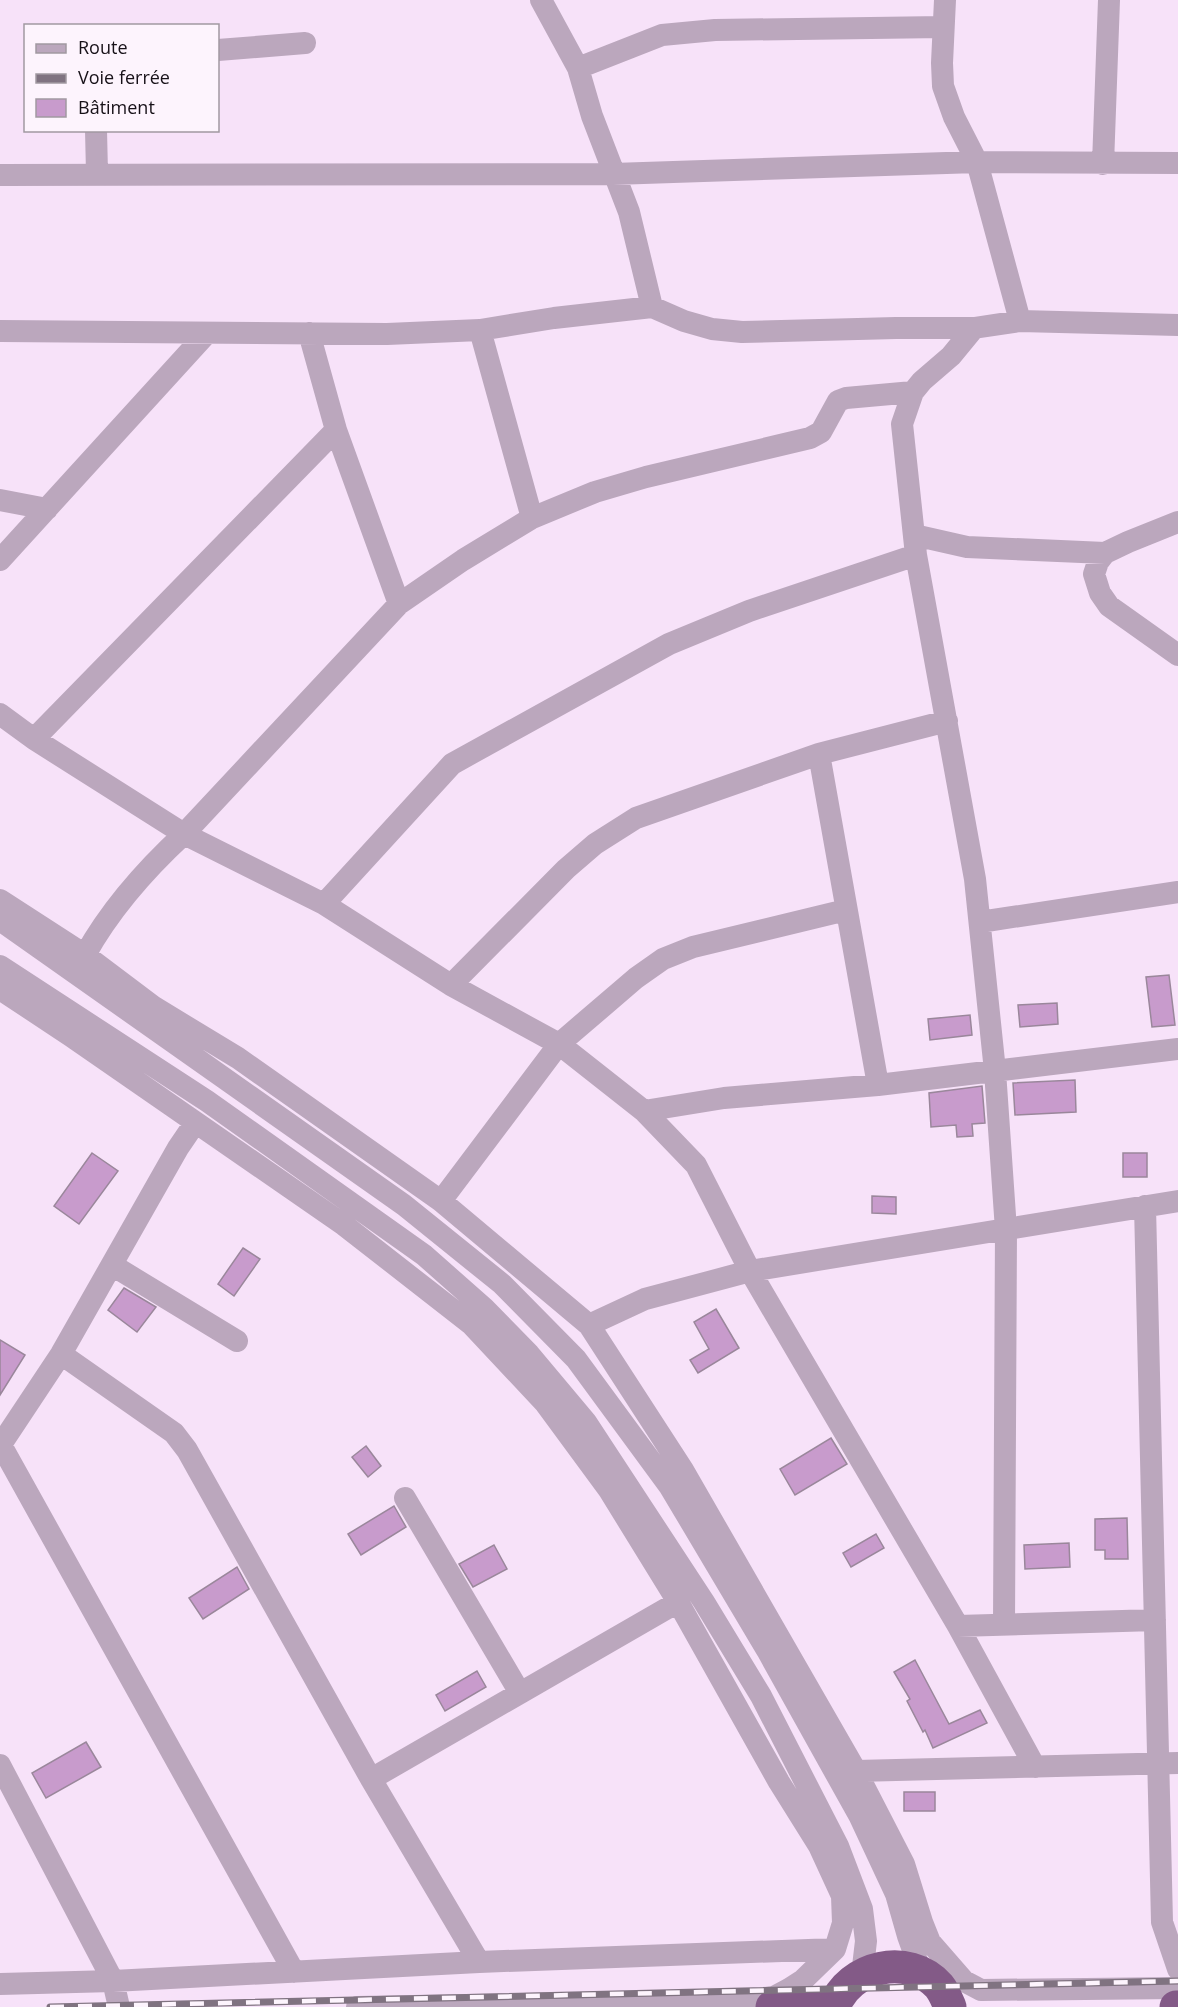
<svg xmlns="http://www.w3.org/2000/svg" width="1178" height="2007" font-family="'Open Sans',sans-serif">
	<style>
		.building { fill: #c89bcc; stroke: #9a879b; stroke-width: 1.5 }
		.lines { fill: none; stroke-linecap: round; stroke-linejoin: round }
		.minor { stroke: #bba7bd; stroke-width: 22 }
		.highway { stroke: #835a87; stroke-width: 33 }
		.rail-casing { stroke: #807381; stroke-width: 7 }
		.rail { stroke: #fdf4fd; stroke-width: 4.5; stroke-dasharray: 14; stroke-linecap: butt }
	</style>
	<rect width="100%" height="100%" fill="#f7e2f9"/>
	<path class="building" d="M1169 975 1175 1025 1152 1027 1146 977Z
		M1057 1003 1058 1024 1020 1027 1018 1005Z
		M970 1015 972 1035 930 1040 928 1019Z
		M1075 1080 1076 1112 1015 1115 1013 1083Z
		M982 1086 985 1123 972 1124 973 1136 957 1137 956 1125 931 1127 929 1093Z
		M92 1153 118 1171 79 1224 54 1206Z
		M1123 1153H1147V1177H1123Z
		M872 1196 896 1197V1214L872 1213Z
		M243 1248 260 1259 234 1296 218 1284Z
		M124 1288 156 1307 137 1332 108 1310Z
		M716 1309 739 1348 698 1373 690 1360 709 1349 694 1322Z
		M0 1340 25 1355 0 1395Z
		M831 1438 847 1464 795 1495 780 1469Z
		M366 1446 381 1466 368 1477 352 1457Z
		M394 1506 406 1527 361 1555 348 1534Z
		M1127 1518 1128 1559H1105V1550H1095V1519Z
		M876 1534 884 1548 851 1567 843 1553Z
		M1069 1543 1070 1567 1025 1569 1024 1545Z
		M494 1545 507 1569 473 1587 459 1564Z
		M237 1567 249 1589 203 1619 189 1598Z
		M915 1660 949 1724 980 1710 987 1723 933 1748 925 1730 923 1732 907 1701 910 1699 894 1672Z
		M477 1671 486 1687 445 1711 436 1695Z
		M86 1742 101 1767 46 1798 32 1773Z
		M904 1792H935V1811H904Z"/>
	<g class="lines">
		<path class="minor" d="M541 0 578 68 592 116 629 212 652 307
			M945 0 942 63 943 86 954 117 977 162 1020 321
			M218 50 305 43
			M578 68 662 35 715 30 943 27
			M96 130 97 173
			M1103 164 1109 0
			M0 175 613 174 977 162 1178 163
			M974 328 951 356 922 381 913 392 902 424 916 555 975 879 995 1071 1006 1230 1004 1624
			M480 330 532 518
			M0 331 387 334 480 330 554 318 652 307 684 321 712 329 742 332 896 328H974L1020 321 1178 325
			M0 500 47 509
			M1178 522 1128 542 1105 553 1098 562 1094 574 1100 593 1109 606 1178 655
			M914 535 967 547 1105 553
			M0 560 206 334
			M399 604 463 560 532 518 595 492 646 477 810 438 821 432 838 401 846 398 913 392
			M0 714 34 739 184 834 324 904 451 985 559 1044 644 1111 696 1165 750 1271 958 1626 1035 1767
			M34 739 336 430
			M819 754 878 1085
			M0 900 85 955 154 1007 238 1058 441 1201 589 1325 683 1470 856 1771 904 1864 922 1922 930 1942 964 1981 981 1990 1178 1988
			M324 904 452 764 669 644 749 611 916 555
			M0 920 404 1205 502 1284 576 1359 670 1487 767 1650 860 1817 896 1894 908 1936 922 1975
			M980 922 1178 892
			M85 955C111 908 145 870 184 834L399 604 336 430 309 333
			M0 966 207 1101 424 1255 484 1308 529 1354 586 1422 704 1602 761 1696 838 1846 862 1909 866 1941 862 1975
			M451 985 566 869 595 844 636 818 819 754 947 721
			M0 989 71 1036 344 1225 471 1324 545 1403 609 1490 678 1602 779 1782 819 1846 842 1896 843 1923 835 1949 803 1980 789 1989 774 1997 752 2000 357 2007
			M644 1111 724 1098 878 1085 1178 1049
			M441 1201 559 1044 636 978 663 959 693 947 846 910
			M1145 1206 1162 1922 1178 1969
			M112 1265 237 1341
			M589 1325 645 1299 750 1271 1178 1201
			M61 1354 174 1433 187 1450 371 1779 479 1962
			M1 1445 294 1972
			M0 1446 61 1354 178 1148 195 1123
			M405 1498 520 1693
			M958 1626 1155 1620
			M0 1765 113 1981 119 2007
			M844 1774 856 1771 1178 1763
			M371 1779 678 1602
			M0 1984 113 1981 479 1962 835 1949"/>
		<path class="highway" d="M772 2007 836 2003
			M834 2007C849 1966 908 1952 939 1986 944 1992 947 2000 950 2007
			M1176 2007H1178"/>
		<defs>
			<path id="rail" d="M50 2007 1178 1981"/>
		</defs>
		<use href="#rail" class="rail-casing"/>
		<use href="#rail" class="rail"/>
	</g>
	<rect x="24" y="24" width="195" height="108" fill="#fdf4fd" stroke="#a199a1" stroke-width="1.5"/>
	<rect x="36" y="44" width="30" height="9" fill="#bba7bd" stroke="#a199a1" stroke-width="1.5"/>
	<text x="78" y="54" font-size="18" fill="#171118">Route</text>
	<rect x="36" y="74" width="30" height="9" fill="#807381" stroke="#a199a1" stroke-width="1.5"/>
	<text x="78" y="84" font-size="18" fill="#171118">Voie ferrée</text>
	<rect x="36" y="99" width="30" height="18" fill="#c89bcc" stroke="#a199a1" stroke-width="1.5"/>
	<text x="78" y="114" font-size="18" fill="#171118">Bâtiment</text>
</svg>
